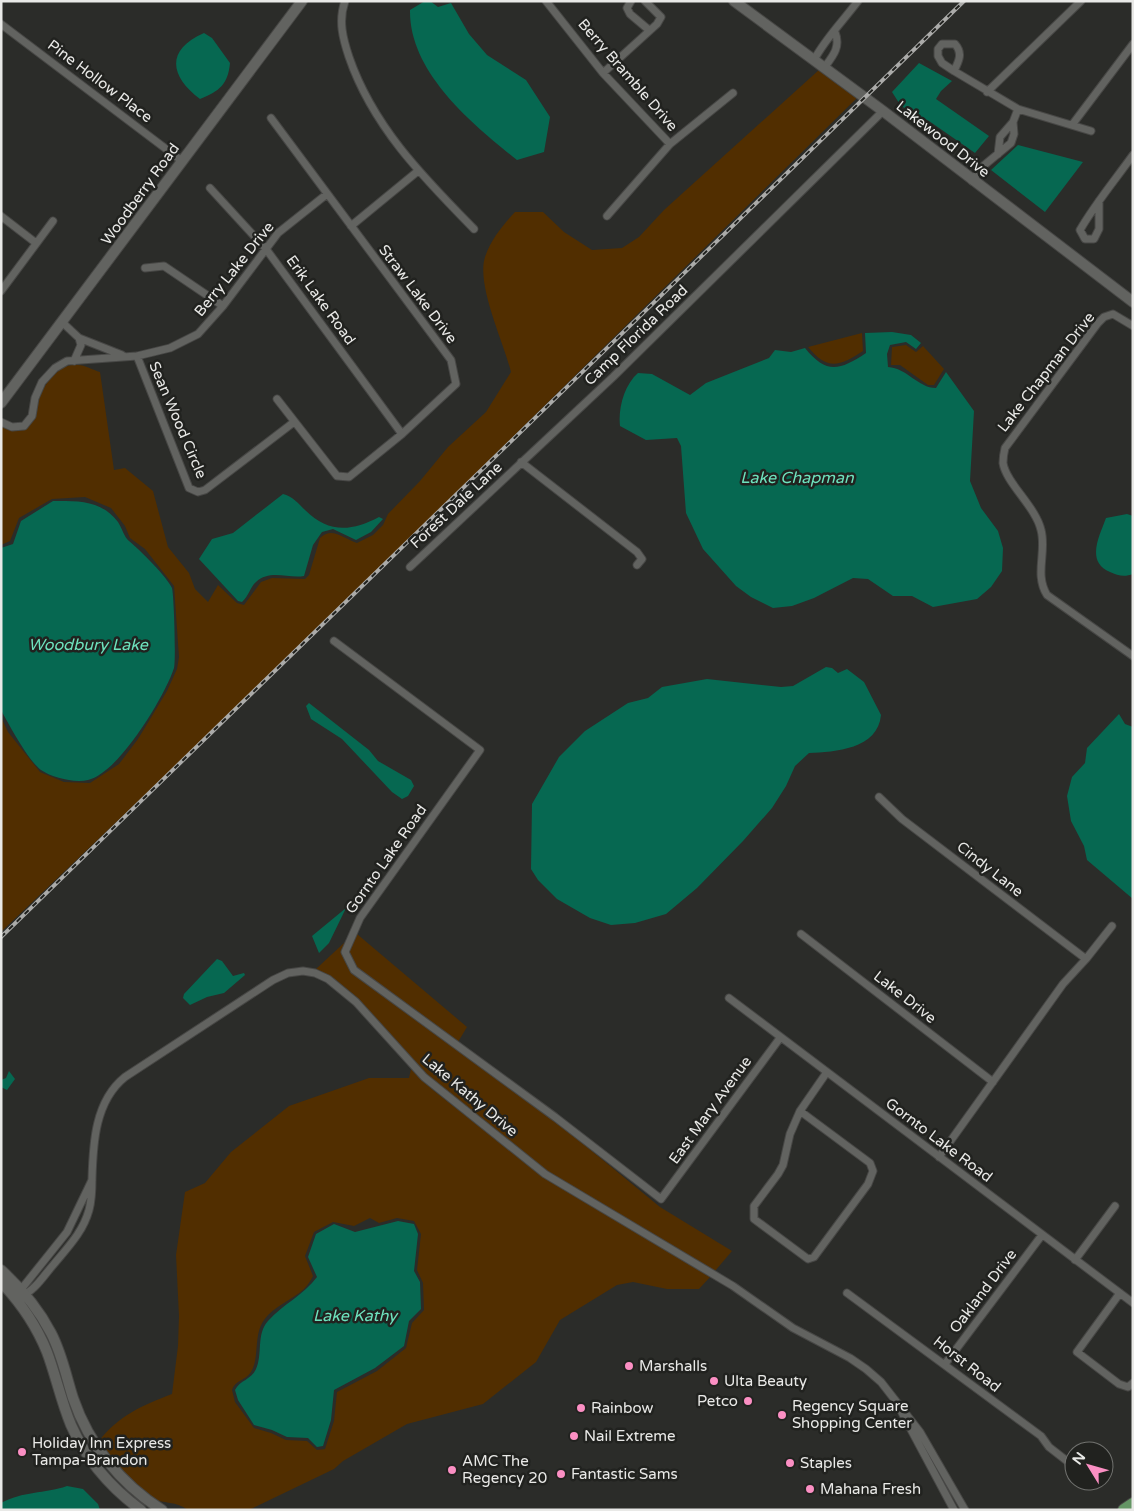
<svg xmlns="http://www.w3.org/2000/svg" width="1134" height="1511" font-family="'Varela Round',sans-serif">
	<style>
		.green { fill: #512e00; fill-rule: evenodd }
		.water { fill: #066851 }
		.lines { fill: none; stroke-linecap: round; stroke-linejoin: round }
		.street-casing { stroke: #474745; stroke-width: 9 }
		.secondary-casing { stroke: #474745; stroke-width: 12 }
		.highway-casing { stroke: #474745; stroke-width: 14 }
		.street { stroke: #626360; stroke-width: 7 }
		.secondary { stroke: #626360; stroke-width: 10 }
		.highway { stroke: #649564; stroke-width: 12 }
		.rail-casing { stroke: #ababa9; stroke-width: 4 }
		.rail { stroke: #21221f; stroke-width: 2; stroke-dasharray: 5.5; stroke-linecap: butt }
		.poi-dot { fill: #fb8fc3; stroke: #21221f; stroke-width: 2 }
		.labels { text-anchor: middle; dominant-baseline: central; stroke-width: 5; stroke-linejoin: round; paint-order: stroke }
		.street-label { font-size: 15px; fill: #e9e9e7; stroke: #21221f }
		.poi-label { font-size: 15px; fill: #e9e9e7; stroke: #21221f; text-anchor: start }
		.water-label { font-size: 16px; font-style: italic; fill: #6ee3be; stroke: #21221f }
	</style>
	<rect width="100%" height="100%" fill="#2b2c29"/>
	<path class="green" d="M820 69 858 97 284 662 1 932V717L8 732 40 772 64 782 90 783 119 764 138 739 167 691 177 669 179 657 174 586 145 549 130 538 125 526 111 508 85 497 52 499 19 518 10 541 1 545V426L13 431 27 428C35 419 36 412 39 400 44 383 59 363 78 365 85 365 93 370 100 372L114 470 125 468 153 491 168 547 189 573 195 589 208 602 218 585 237 603 244 605 261 582 272 578 305 579 309 575 320 538C332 526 344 539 357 543L373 535 383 525 388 514 420 481 448 447 486 412 511 372C504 343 476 285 485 257 491 239 503 225 515 212H543L564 232 592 250 622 248 639 237 664 210Z
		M862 333 863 351C839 367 827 370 808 347Z
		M906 345 916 352 923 346 944 369 934 385H928L900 365H891L892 347Z
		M357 934 467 1027 458 1042 357 968 349 952Z
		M345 942 342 953 352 973 553 1119 660 1207 732 1251 715 1271 547 1171 426 1075 353 994 330 976 316 969Z
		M411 1069 433 1090 544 1177 711 1276 699 1289H667L633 1282 617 1285 560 1320 536 1362 483 1404 407 1424 343 1461 334 1469 249 1510H188C177 1501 163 1504 151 1498 132 1488 111 1458 99 1441 118 1416 143 1405 172 1394L178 1346 179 1316 176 1255 185 1192 205 1183 231 1152 289 1106 369 1078H409ZM370 1218 379 1223 397 1218 414 1221 421 1234 417 1270 423 1283 424 1310 412 1323 406 1348 377 1371 337 1392 334 1421 325 1449 317 1450 307 1441 286 1440 271 1433 254 1428 235 1402 232 1390C235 1380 245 1381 251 1372 260 1357 253 1336 264 1320 274 1306 292 1300 304 1289 308 1285 311 1280 313 1276L305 1256 314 1232 333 1222 354 1226Z"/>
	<path class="water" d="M425 1H430L438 7 451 3 469 34 487 55 526 80 550 117 544 152 517 160C472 124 409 72 410 10Z
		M204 33 212 38 230 63C228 84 220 91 200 99 170 77 165 50 204 33Z
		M919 63 952 81 941 91 936 99 989 136 975 153 929 121 901 106 892 92Z
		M1018 145 1083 162 1045 212 991 170Z
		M892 332 911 335 921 343 916 349 906 342 890 345 887 354 888 367C907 368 918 388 936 388L946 372 974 411 970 481 981 508 998 531 1003 548 1002 571 991 587 977 599 933 607 912 596H893L868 579 853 578 814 598 792 606 773 608 751 597 736 586 703 549 686 513 681 446 677 438 646 440 620 426C618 409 624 385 638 373L652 374 690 395 706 383 769 358 775 350 791 352 805 348C826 374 839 371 866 353L865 333Z
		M283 494C292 496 299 504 305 510 328 533 351 532 379 517L383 519 371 532 356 540 333 529 322 532 313 545 304 576C289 579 270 569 256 582 250 587 249 596 242 602L238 601 199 559 212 539 233 533Z
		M53 501C79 501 101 500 118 522 122 528 124 537 129 541 139 549 168 578 172 588 174 595 176 660 174 668 165 696 119 773 88 780 74 783 53 778 41 770 28 760 9 725 1 710V548L13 544 21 521Z
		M1127 514 1133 516V574C1125 577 1118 576 1110 572 1085 562 1100 535 1106 518Z
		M826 667 832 668 838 673 847 669 864 682 881 715C878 749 835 752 809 753L795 766 786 786 772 808 743 841 697 888 666 914 635 923 611 925 590 918 557 899 538 880 531 869 532 804 559 757 585 731 628 703 648 698 662 687 707 679 781 687 793 686Z
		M309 703 369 750 378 761 411 780 414 786 408 796 402 799 392 792 342 739 311 719 306 706Z
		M1119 714 1125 724 1133 727V899L1087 860 1084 846 1071 821 1067 796 1072 777 1085 763 1087 748Z
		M346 908 329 943 319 953 312 936Z
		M217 959 222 961 233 976 244 973 245 975 224 993 207 997 190 1005 183 998 184 994Z
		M9 1071 15 1079 7 1090 1 1087V1080L6 1078Z
		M398 1221 414 1224 418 1234 414 1271 420 1282 421 1309 409 1321 404 1346 375 1368 334 1390 331 1420 323 1446 317 1447 308 1438 287 1437 272 1430 254 1425 238 1400 235 1390C240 1380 251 1380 256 1369 263 1354 256 1334 268 1321 283 1304 304 1295 317 1277L308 1257 316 1234 334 1224 355 1232Z
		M67 1486 83 1489 98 1504 100 1510H1V1503C23 1491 44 1494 67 1486Z"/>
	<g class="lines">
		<defs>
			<path id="street" d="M345 1C338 21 343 39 349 57 373 127 424 178 474 229
				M546 1 603 73 670 144
				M631 1 627 8 630 14 649 30
				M1 24 182 161
				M814 60C825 39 843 21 858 1
				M824 68C833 56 841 47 835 32
				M954 71C959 61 963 53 955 44H942L938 49V56L942 63 954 71 1018 109 1091 131
				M603 73 657 24 661 17 645 1
				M987 92 1081 1
				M271 118 451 360 456 384 402 434 349 477 337 476 277 399
				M1072 125 1133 44
				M998 154 1000 137 1013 122
				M972 181 982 167 1011 143 1014 134 1013 122 1018 109
				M210 188 266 249 402 434
				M1099 201V229L1094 239H1085L1080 230C1095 204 1115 180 1133 155
				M1 216 36 243
				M607 216 670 144 733 93
				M351 226 418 171
				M145 268 164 266 223 306
				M1 291 53 221
				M63 323 79 338 122 355
				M1133 326 1113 314 1104 317 1098 323 1005 448C1004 452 1003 458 1003 463 1006 483 1036 507 1041 530 1047 552 1034 574 1047 595L1133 656
				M137 356 189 488 198 492 205 490 294 422
				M74 361 81 345 79 338
				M1 422 12 427 24 426 32 416 35 398 42 382 55 368 67 361 137 356 170 348 198 334 223 306 278 233 327 194
				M521 462 637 552 642 559 637 565
				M410 567 613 377 883 111
				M334 641 480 750 360 918 345 952 354 970 555 1117 661 1199 780 1038
				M879 797 902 819 1086 959
				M801 934 993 1082
				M729 998 1133 1303
				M800 1111 870 1163 873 1171 868 1184 814 1257 808 1259 754 1219V1206L778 1174 783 1165 790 1134 800 1111 827 1072
				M939 1157 1063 984 1086 959 1112 926
				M1075 1260 1115 1206
				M19 1292 67 1232 92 1180
				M847 1293 1041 1436 1049 1447 1067 1461
				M1120 1293 1077 1352 1119 1384 1128 1387 1133 1383
				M21 1296C35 1291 44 1275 54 1264 68 1247 83 1232 89 1210 92 1199 92 1190 92 1179 93 1143 95 1101 125 1077L273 980 288 973 303 971 315 973 328 979 356 1002 424 1077 545 1174 733 1286 793 1328 850 1358 866 1369 881 1382 920 1432 965 1510
				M945 1364 1042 1235
				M900 1409 954 1510"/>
			<path id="secondary" d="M734 1 883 111 1133 302
				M1 403 302 1
				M1 1270C22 1289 38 1308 51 1333 62 1354 66 1376 73 1398 89 1445 121 1484 162 1510
				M1 1282C20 1302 37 1327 47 1352 56 1376 61 1401 71 1425 86 1459 111 1488 141 1510"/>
			<path id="highway" d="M1124 1510 1133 1504"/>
		</defs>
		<use href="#street" class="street-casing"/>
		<use href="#secondary" class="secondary-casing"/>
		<use href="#highway" class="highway-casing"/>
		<use href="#street" class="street"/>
		<use href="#secondary" class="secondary"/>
		<use href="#highway" class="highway"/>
		<defs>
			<path id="rail" d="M1 937 964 1"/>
		</defs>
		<use href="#rail" class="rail-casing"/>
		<use href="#rail" class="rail"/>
	</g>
	<g class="poi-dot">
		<circle cx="629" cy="1366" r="5"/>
		<circle cx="714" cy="1381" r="5"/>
		<circle cx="748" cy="1401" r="5"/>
		<circle cx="581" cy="1408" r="5"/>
		<circle cx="782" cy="1415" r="5"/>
		<circle cx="574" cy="1436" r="5"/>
		<circle cx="22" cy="1452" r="5"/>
		<circle cx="790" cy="1463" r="5"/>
		<circle cx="452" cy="1470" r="5"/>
		<circle cx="561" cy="1474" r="5"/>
		<circle cx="810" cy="1489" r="5"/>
	</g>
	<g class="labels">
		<g class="street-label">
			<text transform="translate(628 75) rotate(49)">Berry Bramble Drive</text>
			<text transform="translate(100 81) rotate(37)">Pine Hollow Place</text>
			<text transform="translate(943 139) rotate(38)">Lakewood Drive</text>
			<text transform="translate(140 194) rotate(-54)">Woodberry Road</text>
			<text transform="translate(234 269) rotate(-51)">Berry Lake Drive</text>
			<text transform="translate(418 294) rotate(53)">Straw Lake Drive</text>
			<text transform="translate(321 300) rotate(54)">Erik Lake Road</text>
			<text transform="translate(636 335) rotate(-44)">Camp Florida Road</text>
			<text transform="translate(1046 372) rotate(-52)">Lake Chapman Drive</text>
			<text transform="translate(178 420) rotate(67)">Sean Wood Circle</text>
			<text transform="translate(456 505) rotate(-43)">Forest Dale Lane</text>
			<text transform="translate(386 859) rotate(-55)">Gornto Lake Road</text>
			<text transform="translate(990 869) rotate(38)">Cindy Lane</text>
			<text transform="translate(905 997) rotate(38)">Lake Drive</text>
			<text transform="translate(470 1095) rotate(40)">Lake Kathy Drive</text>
			<text transform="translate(710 1110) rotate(-54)">East Mary Avenue</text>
			<text transform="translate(939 1140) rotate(37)">Gornto Lake Road</text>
			<text transform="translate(983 1291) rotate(-53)">Oakland Drive</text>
			<text transform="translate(967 1364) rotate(38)">Horst Road</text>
		</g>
		<g class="poi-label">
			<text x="639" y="1366">Marshalls</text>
			<text x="724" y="1381">Ulta Beauty</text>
			<text x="738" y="1401" text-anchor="end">Petco</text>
			<text x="792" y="1406">Regency Square<tspan x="792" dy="17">Shopping Center</tspan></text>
			<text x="591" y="1408">Rainbow</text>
			<text x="584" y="1436">Nail Extreme</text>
			<text x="32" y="1443">Holiday Inn Express<tspan x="32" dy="17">Tampa-Brandon</tspan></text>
			<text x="462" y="1461">AMC The<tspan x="462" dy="17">Regency 20</tspan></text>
			<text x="800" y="1463">Staples</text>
			<text x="571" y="1474">Fantastic Sams</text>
			<text x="820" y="1489">Mahana Fresh</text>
		</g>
		<g class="water-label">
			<text x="797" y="478">Lake Chapman</text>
			<text x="88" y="645">Woodbury Lake</text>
			<text x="355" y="1316">Lake Kathy</text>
		</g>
	</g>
	<rect width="1134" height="1511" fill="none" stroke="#e9e9e7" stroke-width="5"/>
	<g transform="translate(1089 1466) rotate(307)"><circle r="24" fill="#21221f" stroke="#71726f"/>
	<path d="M0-4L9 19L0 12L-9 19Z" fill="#fb8fc3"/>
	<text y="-8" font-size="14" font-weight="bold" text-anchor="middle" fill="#e9e9e7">N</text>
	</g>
</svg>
